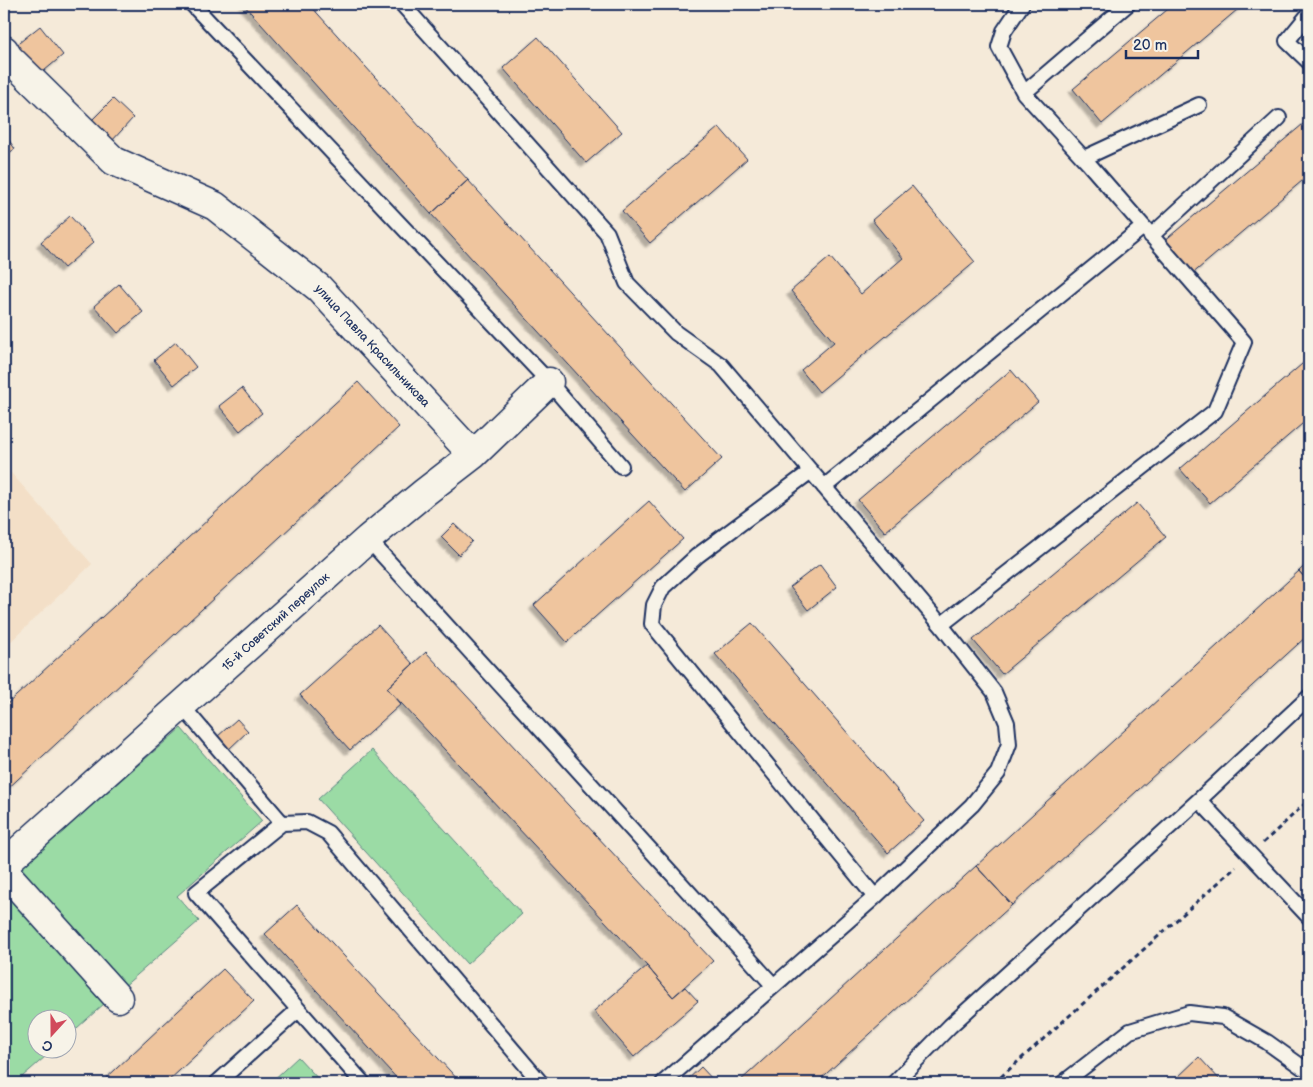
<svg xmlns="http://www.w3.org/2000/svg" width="1313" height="1087" font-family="'Balsamiq Sans',sans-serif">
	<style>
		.built { fill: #f3dfc7 }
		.green { fill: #9bdba5; stroke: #5b8582 }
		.building { fill: #efc59e; stroke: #1b2f5e; filter: url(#shadow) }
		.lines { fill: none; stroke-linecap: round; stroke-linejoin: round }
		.lane-casing { stroke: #1b2f5e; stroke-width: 18 }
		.street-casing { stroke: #1b2f5e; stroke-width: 31 }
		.path { stroke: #1b2f5e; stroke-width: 3; stroke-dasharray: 5 4; stroke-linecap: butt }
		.lane { stroke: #f7f3e8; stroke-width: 14 }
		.street { stroke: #f7f3e8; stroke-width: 28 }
		.labels { text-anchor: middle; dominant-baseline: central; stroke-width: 4; stroke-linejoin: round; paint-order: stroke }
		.street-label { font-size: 12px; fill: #1b2f5e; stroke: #f7f3e8 }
	</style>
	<defs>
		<filter id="shadow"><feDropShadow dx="-4.5" dy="4.5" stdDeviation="1" flood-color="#0004"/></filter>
	</defs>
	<rect width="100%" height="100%" fill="#f5ead9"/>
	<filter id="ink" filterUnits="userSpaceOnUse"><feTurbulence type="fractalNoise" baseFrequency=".02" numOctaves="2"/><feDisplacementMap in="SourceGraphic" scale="10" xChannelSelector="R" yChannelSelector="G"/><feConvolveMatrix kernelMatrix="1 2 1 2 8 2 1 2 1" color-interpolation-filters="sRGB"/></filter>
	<g filter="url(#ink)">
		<path class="built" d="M4 465 92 564 4 648Z"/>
		<path class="green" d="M181 728 262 821 177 896 199 921 122 988 18 869Z
			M372 750 522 914 467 964 318 799Z
			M4 890 105 1003 68 1036V1020H38V1050H53L15 1083H11L4 1075Z
			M298 1057 322 1083H270Z"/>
		<path class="building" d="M243 4H309L468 180 431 214Z
			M1174 4H1244L1102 124 1073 89Z
			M40 26 63 55 38 76 14 47Z
			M538 37 622 132 586 163 503 68Z
			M113 99 133 118 111 142 90 122Z
			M1309 119V175L1191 275 1163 242Z
			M719 127 747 159 650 243 622 211Z
			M4 133 15 149 4 156Z
			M468 180 722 459 685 492 431 214Z
			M912 186 975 262 819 392 801 370 834 342 791 291 830 257 861 294 903 258 872 220Z
			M70 216 94 242 64 268 41 242Z
			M119 284 143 312 118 333 94 306Z
			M176 342 196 367 174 385 154 360Z
			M1309 358V418L1210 503 1180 469Z
			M1011 370 1038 402 885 532 858 500Z
			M358 382 399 427 4 792V707Z
			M242 388 262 413 240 431 219 406Z
			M649 501 683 539 567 642 534 605Z
			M1137 503 1166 537 1002 674 973 640Z
			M454 524 472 541 459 555 441 537Z
			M1309 562V583L1299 571Z
			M820 564 837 587 808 610 790 587Z
			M1299 571 1309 583V634L1012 905 976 866Z
			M752 623 924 821 888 853 715 654Z
			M378 625 413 664 387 688 401 704 350 750 300 695Z
			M426 652 713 961 673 997 647 966 387 688Z
			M237 719 248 731 228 750 217 737Z
			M976 866 1012 905 816 1083H738Z
			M297 905 461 1083H401L265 934Z
			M647 966 673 997 685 987 698 1001 634 1057 594 1011Z
			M223 969 254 1001 166 1083H101Z
			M1199 1057 1220 1080 1216 1083H1182L1177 1078Z
			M701 1067 716 1083H684Z"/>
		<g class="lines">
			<defs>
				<path id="lane" d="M192 4 549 382 621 466
					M402 4 607 233 627 283 676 333 721 365 941 625 994 692 1007 723 1009 744 998 773 972 805 875 897 663 1083
					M1022 4 1004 31 999 47 1024 93
					M1309 14 1287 41 1309 62
					M1084 158 1199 105
					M1151 236 1279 118
					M811 471 697 556 663 587 654 605 652 624 875 897
					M824 487 1143 227
					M368 539 773 985
					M941 625 1215 411 1244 342 1088 163 1024 93 1128 4
					M182 706 282 823 307 822 328 833 541 1083
					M1199 800 1309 917
					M282 823 196 893 363 1083
					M217 1083 298 1010
					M894 1083 950 1026 1199 800 1309 697
					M1063 1083 1130 1031 1189 1013 1223 1017 1267 1042 1309 1072"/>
				<path id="street" d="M4 50 8 57 114 161 215 206 319 288 473 455
					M4 864 368 539 425 492 473 455 549 382
					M4 871 118 998"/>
			</defs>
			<use href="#lane" class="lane-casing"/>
			<use href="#street" class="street-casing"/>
			<path class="path" d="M1263 843 1309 800
				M994 1083 1236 867"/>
			<use href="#lane" class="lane"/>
			<use href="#street" class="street"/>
		</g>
	</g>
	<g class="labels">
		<g class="street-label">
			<text transform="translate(372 346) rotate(47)">улица Павла Красильникова</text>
			<text transform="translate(276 622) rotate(-42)">15-й Советский переулок</text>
		</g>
	</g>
	<rect width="1313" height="1087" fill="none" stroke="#f7f3e8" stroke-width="20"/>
	<rect x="10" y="10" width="1293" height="1067" fill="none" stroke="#1b2f5e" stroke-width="2" filter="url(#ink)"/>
	<g transform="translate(52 1034) rotate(201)"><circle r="24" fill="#f7f3e8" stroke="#9fa5b1"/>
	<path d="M0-4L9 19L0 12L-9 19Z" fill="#d1495b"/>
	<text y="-8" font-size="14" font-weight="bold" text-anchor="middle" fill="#1b2f5e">С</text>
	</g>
	<path d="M1126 50v8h72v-8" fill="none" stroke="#1b2f5e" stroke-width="2.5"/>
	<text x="1133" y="50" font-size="15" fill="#1b2f5e" stroke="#f7f3e8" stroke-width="4" paint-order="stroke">20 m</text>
</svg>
